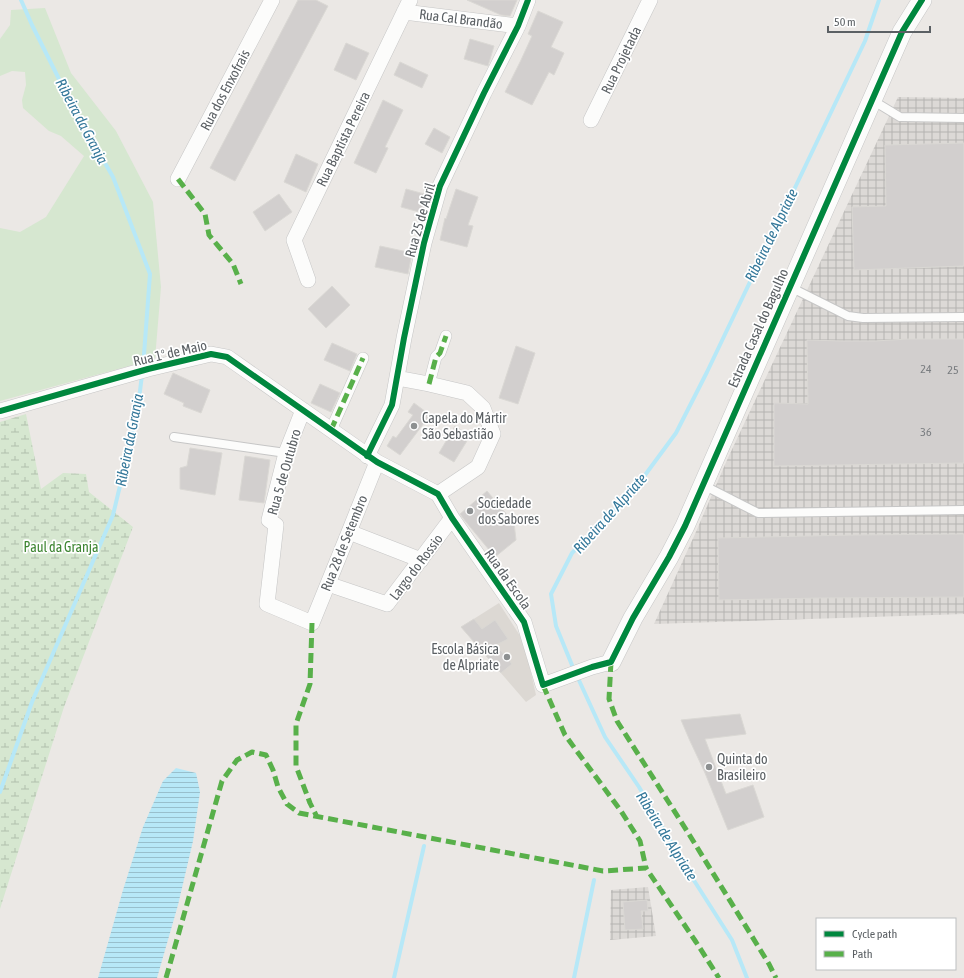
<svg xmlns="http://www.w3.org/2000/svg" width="964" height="978" font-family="'Asap Condensed',sans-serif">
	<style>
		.industrial { fill: url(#industrial-grid) }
		.education { fill: #dcd8d3 }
		.grass { fill: #d6e7d0 }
		.wetland { fill: url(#wetland-marsh) }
		.water { fill: url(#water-rules) }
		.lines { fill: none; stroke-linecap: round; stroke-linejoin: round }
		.stream { stroke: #b7e8f7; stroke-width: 4 }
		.building { fill: #d2cfce; stroke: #dad8d4 }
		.service-casing { stroke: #c6c6c6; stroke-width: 10 }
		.pedestrian-casing { stroke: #c6c6c6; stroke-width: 12 }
		.minor-casing { stroke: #c6c6c6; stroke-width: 16 }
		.tertiary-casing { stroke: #c6c6c6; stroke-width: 20 }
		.service { stroke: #fcfcfb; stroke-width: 8 }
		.pedestrian { stroke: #fcfcfb; stroke-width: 11 }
		.minor { stroke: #fcfcfb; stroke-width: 15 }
		.tertiary { stroke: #fcfcfb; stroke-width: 19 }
		.quiet { stroke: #58b04a; stroke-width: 5; stroke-dasharray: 10 5; stroke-linecap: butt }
		.cycleway-casing { stroke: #fff; stroke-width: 8 }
		.cycleway { stroke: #00873e; stroke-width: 6 }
		.poi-dot { fill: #8d9091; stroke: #fff; stroke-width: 1.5 }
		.labels { text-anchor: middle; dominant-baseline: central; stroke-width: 3.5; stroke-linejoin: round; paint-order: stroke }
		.number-label { font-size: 12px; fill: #7a7d80 }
		.street-label { font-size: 14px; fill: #5b6064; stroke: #fff }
		.poi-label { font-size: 14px; fill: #5b6064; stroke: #fff; text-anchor: start }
		.park-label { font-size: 14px; fill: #3d8531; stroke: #fff }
		.water-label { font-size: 15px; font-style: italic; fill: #34789a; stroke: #fff }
	</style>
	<defs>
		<pattern id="industrial-grid" width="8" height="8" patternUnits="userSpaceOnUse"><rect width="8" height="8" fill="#dcd9d6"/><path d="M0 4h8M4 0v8" fill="none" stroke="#b5b3b1"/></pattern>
		<pattern id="wetland-marsh" width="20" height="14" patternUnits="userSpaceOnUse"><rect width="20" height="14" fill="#d6e7d0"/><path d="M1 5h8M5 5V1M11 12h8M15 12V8" fill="none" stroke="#b1bfac"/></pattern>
		<pattern id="water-rules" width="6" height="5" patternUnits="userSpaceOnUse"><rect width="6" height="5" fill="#b7e8f7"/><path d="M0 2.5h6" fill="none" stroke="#98bfcc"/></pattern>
	</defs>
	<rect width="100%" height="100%" fill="#ebe8e5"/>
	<path class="industrial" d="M898 97 964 98V614L654 624 695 534 727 460Z
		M648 887 656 936 610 940 611 890Z"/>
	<path class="education" d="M499 603 524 642 536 695 526 702 461 627Z"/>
	<path class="grass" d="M45 8 71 73 116 131 153 202 161 287 155 359 0 401V228L20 232 46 217 84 156 61 136 49 131 23 108 22 100 26 85 25 72 12 71 0 76V39L10 25 11 10Z"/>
	<path class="wetland" d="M26 414 41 489 63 473 86 474 89 492 133 527 64 707 0 909V422Z"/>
	<path class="water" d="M176 768 196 773 200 792 193 841 178 905 157 978H98L123 890 143 827 163 781Z"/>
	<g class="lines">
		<path class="stream" d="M21 0 32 25 74 109 113 177 150 274 143 368
			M574 670 556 626 551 594 572 553 634 490 676 433 707 372 865 41 879 0
			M577 676 605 737 639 787 686 868 732 940 747 978
			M0 792 32 702 113 515 137 415 142 375
			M394 978 424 846
			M574 978 594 880"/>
	</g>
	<path class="building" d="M298 0H316L328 6 235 181 210 168Z
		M467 0H517L510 16 501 15Z
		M538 11 563 22 551 47 564 53 554 75 549 72 532 105 505 92 521 60 532 36 528 34Z
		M470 39 494 46 488 66 464 59Z
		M346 43 369 53 356 80 334 70Z
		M400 62 428 75 422 88 394 75Z
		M383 100 403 110 385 147 388 148 376 173 354 163Z
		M434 128 450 137 442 153 425 144Z
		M964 143V266L854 270 852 207 886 206 885 145Z
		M296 154 318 164 306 192 284 182Z
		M406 189 428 195 423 213 401 207Z
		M456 189 478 197 468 225 473 226 467 247 440 240 445 218 446 219Z
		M279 194 292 212 265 231 253 212Z
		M380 246 412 253 408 274 375 267Z
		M332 286 350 305 326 328 308 309Z
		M909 339H964V463L774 466V403L808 404 807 340 841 341H875Z
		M332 343 357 354 350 371 324 360Z
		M516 346 535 353 518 404 499 398Z
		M173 373 210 390 201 413 183 406 184 403 164 394Z
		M320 384 340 393 331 412 311 403Z
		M414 403 430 415 400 455 387 446 393 436 396 438 413 415 408 412Z
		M455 426 470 436 454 462 439 453Z
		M190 448 222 453 215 495 180 489V468L187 466Z
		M245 456 270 460 264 503 239 500Z
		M487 491 514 523 516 540 495 557 466 522 460 514Z
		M964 534V597L821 598 719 600 718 538 853 535Z
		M474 619 482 629 495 620 508 639 496 645 512 664 501 673 461 627Z
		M740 714 746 734 705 739 726 794 753 785 764 817 728 830 705 773 690 741 681 720Z
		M647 900 648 911H641L643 929 625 930 623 902Z"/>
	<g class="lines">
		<defs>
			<path id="service" d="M872 100 900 117 964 118
				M790 287 848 316 863 318 964 317
				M174 437 286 453
				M703 485 758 513 964 510"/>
			<path id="pedestrian" d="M429 384 436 357 440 353 446 336
				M331 430 363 358"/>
			<path id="minor" d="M404 12 518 26
				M591 120 650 0
				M178 179 272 0
				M308 280 294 240 410 0
				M397 378 429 384 467 393 483 408 493 434 478 467 438 494
				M303 410 286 453 269 520 276 525 267 604 312 623 349 532 377 462
				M0 411 148 369 211 354 227 357 377 462 438 494
				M367 456 392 405 404 338 424 243 440 186 484 93 518 26 528 0
				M438 494 452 518 524 622 543 685 592 667 611 662
				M349 532 421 560
				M328 584 387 604 452 518"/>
			<path id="tertiary" d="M611 662 633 618 669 557 685 526 902 32 922 0"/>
		</defs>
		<use href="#service" class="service-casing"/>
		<use href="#pedestrian" class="pedestrian-casing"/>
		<use href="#minor" class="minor-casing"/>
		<use href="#tertiary" class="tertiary-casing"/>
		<use href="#service" class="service"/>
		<use href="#pedestrian" class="pedestrian"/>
		<use href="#minor" class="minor"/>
		<use href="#tertiary" class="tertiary"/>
		<path class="quiet" d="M178 179 205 214 209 235 233 264 241 284
			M429 384 436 357 440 353 446 336
			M331 430 363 358
			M312 623 310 684 296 724V766L310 803 317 817
			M611 662 609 699 617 721 687 831 769 964 776 978
			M543 685 565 735 621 811 640 841 646 868
			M166 978 222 781 237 760 252 752 266 755 273 770 278 787 287 804 299 813 603 871 646 868 696 942 719 978"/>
		<defs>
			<path id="cycleway" d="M0 411 148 369 211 354 227 357 377 462 438 494 452 518 524 622 543 685 592 667 611 662 633 618 669 557 685 526 902 32 922 0
				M367 456 392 405 404 338 424 243 440 186 484 93 518 26 528 0"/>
		</defs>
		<use href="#cycleway" class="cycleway-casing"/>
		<use href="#cycleway" class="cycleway"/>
	</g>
	<g class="poi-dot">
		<circle cx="414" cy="426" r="4"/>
		<circle cx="470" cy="511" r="4"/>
		<circle cx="507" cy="657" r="4"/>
		<circle cx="709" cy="767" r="4"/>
	</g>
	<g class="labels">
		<g class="number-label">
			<text x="926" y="369">24</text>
			<text x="953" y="370">25</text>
			<text x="926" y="432">36</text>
		</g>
		<g class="street-label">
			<text transform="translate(461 19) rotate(7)">Rua Cal Brandão</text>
			<text transform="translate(621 60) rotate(-64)">Rua Projetada</text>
			<text transform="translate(225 90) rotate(-62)">Rua dos Enxofrais</text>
			<text transform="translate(343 139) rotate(-64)">Rua Baptista Pereira</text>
			<text transform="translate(420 220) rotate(-74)">Rua 25 de Abril</text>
			<text transform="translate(758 328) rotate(-66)">Estrada Casal do Bagulho</text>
			<text transform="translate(170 353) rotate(-13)">Rua 1º de Maio</text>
			<text transform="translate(284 472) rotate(-74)">Rua 5 de Outubro</text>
			<text transform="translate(344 543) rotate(-68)">Rua 28 de Setembro</text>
			<text transform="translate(416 567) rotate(-53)">Largo do Rossio</text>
			<text transform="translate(508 579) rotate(55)">Rua da Escola</text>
		</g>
		<g class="poi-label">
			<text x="422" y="418">Capela do Mártir<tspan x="422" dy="16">São Sebastião</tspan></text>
			<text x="478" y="503">Sociedade<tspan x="478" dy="16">dos Sabores</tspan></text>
			<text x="499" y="649" text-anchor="end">Escola Básica<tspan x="499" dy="16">de Alpriate</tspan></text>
			<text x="717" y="759">Quinta do<tspan x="717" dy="16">Brasileiro</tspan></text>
		</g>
		<g class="park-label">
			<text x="61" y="547">Paul da Granja</text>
		</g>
		<g class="water-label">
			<text transform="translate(82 121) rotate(62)">Ribeira da Granja</text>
			<text transform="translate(771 235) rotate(-64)">Ribeira de Alpriate</text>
			<text transform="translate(129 440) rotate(-79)">Ribeira da Granja</text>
			<text transform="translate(610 513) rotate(-48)">Ribeira de Alpriate</text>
			<text transform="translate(667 836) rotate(58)">Ribeira de Alpriate</text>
		</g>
	</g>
	<rect x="816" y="918" width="140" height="52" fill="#ffffff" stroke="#bdbfc1"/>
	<rect x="824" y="931" width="20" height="6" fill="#00873e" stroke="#bdbfc1"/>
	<text x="852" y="938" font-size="12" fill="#5b6064">Cycle path</text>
	<rect x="824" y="951" width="20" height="6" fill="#58b04a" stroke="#bdbfc1"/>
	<text x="852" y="958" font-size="12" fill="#5b6064">Path</text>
	<path d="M828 26v6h102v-6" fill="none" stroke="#5b6064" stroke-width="2"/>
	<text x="834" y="26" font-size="12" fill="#5b6064" stroke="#ffffff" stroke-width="3" paint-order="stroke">50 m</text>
</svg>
